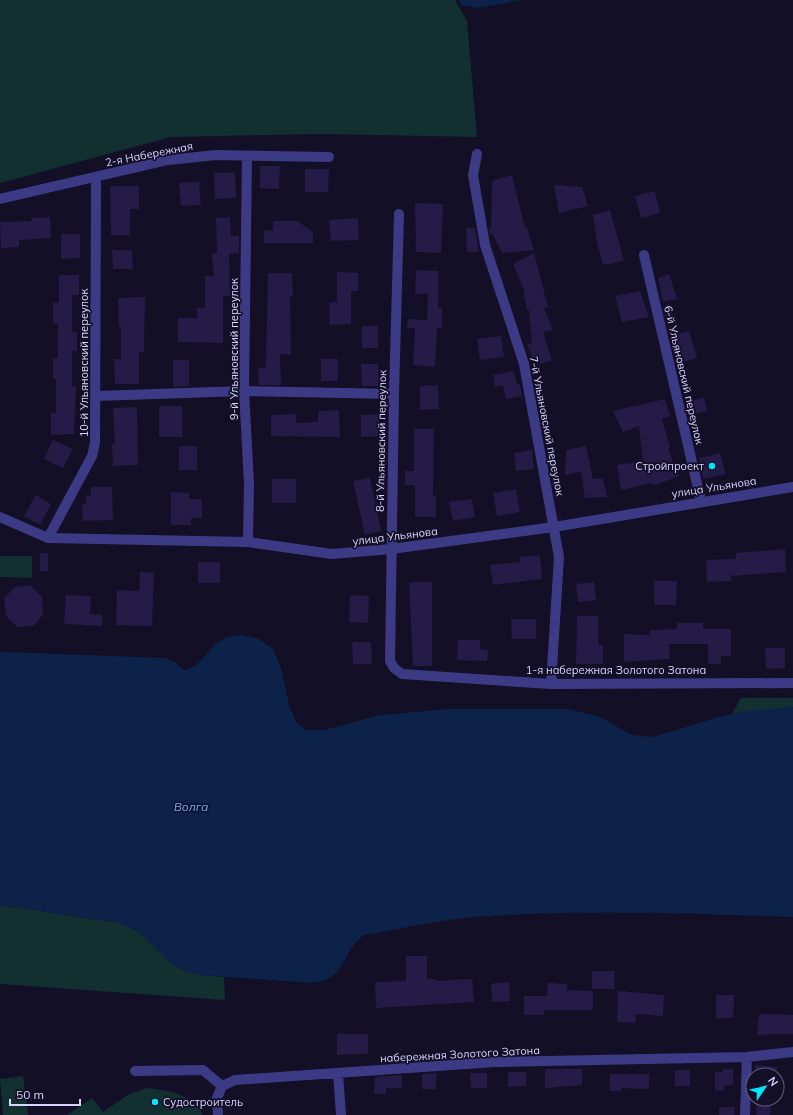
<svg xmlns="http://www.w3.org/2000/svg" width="793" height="1115" font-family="Mulish,sans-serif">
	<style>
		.green { fill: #12302f }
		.water { fill: #0c2248 }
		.building { fill: #241b47 }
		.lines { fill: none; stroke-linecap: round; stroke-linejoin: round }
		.minor { stroke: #3d3a85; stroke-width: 10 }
		.poi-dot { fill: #00e5ff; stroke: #130f26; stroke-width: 1.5 }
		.labels { text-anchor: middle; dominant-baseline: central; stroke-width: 3.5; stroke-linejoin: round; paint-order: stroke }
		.street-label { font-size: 11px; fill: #d9d4ff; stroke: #130f26 }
		.poi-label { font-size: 11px; fill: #d9d4ff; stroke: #130f26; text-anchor: end }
		.water-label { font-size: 12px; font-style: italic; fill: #62b6ff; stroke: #130f26 }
	</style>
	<rect width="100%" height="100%" fill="#130f26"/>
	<path class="green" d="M0 0H455L467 21 477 137 323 134 171 137 0 183Z
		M0 556H32V578L0 577Z
		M741 698H793V707L732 714Z
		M0 905 120 923 139 932 151 942 199 975 224 977 225 1000 0 984Z
		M23 1076 28 1115H3L0 1079Z
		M148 1088C171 1091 191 1094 203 1115H67L92 1098 103 1112 129 1094Z"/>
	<path class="water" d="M459 0H522L478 8 461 5Z
		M241 635 259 639 273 649 281 668 290 708 297 723 307 730H324L380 715 449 709H569L600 717 632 735 653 737 719 717 746 711 793 707V917C687 913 580 909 474 917 438 920 400 929 364 935 340 953 347 979 313 983L199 975 179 969 163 956 139 932 120 923 0 905V652L166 658 175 662 184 670C202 668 209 644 225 638 230 636 236 636 241 635Z"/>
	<path class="building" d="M260 166H280L279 189 260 188Z
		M305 169H329L328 192H305Z
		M235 172 236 198 215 199 214 173Z
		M512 175 525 228H527L534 250 502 253 492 233 490 234 489 228H491L492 181Z
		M199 182 201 205 181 206 179 183Z
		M554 185 582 187 588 206 559 213Z
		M110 186H139V209H130V235H111Z
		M655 191 660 213 641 218 635 196Z
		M415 203 443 204 441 253 416 252Z
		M610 210 624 261 603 265 597 243 593 215Z
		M50 217 51 238 19 240V247L1 248 0 222 32 221 31 218Z
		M230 217 231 236H239V253L229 254 230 296H223V343L178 342V318H197V308H205V276H214L212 254 217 253 216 218Z
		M358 218 359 240 331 241 329 220Z
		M273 221H297L313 232V243H264V231L273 230Z
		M466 228H475L479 252H467Z
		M61 234H80V258L61 259Z
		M112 250H132L133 269H113Z
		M534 253 548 307 544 308 553 330 543 332 552 361 535 364 527 344 532 343 529 310H527L523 292H525L513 264Z
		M416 270 438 271V308H442V328H437L435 367 413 365 415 328H407L408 319 427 320 428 294H415Z
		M337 272 358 273V291H351V324L330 325 329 302H337Z
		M268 273H292L293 296 290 297 291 355 280 354 281 385H259L258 368 266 367Z
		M669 274 677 299 663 302 658 278Z
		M59 275H79V295H72V332H77V351H72V386H76L74 434 51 435V413H56V379H53V358H58V324L53 323V303H59Z
		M640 291 649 317 622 322 615 296Z
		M145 297 144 352H139V384H115L114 359H121V326H119L118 298Z
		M362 326H378V348H362Z
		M689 331 697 358 680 363 673 336Z
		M501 336 504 357 480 360 477 339Z
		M321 359H338V381H321Z
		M173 360H189V386L173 387Z
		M361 364H378L379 386H362Z
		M514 371 517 385 520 384 522 396 506 399 503 385 495 387 493 375Z
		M438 385 439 409 420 410V386Z
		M704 397 707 411 694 414 691 401Z
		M665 399 670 416 662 419 670 448 668 449 679 476 653 486 652 483 621 490 617 465 643 461 639 426 623 432 613 411Z
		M159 406H182V437H159Z
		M137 407 138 465 113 466 112 444 115 443 113 408Z
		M339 410 340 437 271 436V415L296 414V423L318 422V411Z
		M379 414V436L361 437V415Z
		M414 429H434L433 496H436V517H415V485H405V471H414Z
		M53 440 73 449 63 468 44 459Z
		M179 446H197V470H179Z
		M586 446 593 479 603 478 607 497 585 498 581 472 565 475 566 450Z
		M532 450 534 469 516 471 514 453Z
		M720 453 726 474 703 479 699 458Z
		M370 478 381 531 365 535 353 481Z
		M272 479H296V503H272Z
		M91 487H112L113 520 83 521 82 504H86V496L91 495Z
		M516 489 520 512 497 516 493 493Z
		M171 492 189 493V499H202V518H191V525H171Z
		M36 495 51 504 40 525 24 516Z
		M472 499 475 517 453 521 449 502Z
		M785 549 786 572 731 576V581L707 582 706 560 736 559V553Z
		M40 553H48V571H40Z
		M540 555 542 579 493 585 490 565 520 562 519 557Z
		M198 562H220V583H198Z
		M140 572 154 573 152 626 116 625 117 590 139 591Z
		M654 581H677L676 605H654Z
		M409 582H432V666H413Z
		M594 582 596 600 578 602 576 584Z
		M30 585 42 597 43 614 34 626 17 627 6 616 4 598 15 587Z
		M66 595 91 596 90 614 102 615V626L64 624Z
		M350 595 369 596 368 623 349 622Z
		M577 616H598V645H603V664H576Z
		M511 619H536V639H512Z
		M677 623H703V629H731V656H721V664H708V644H669L670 659 624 662V634L650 635V630L677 629Z
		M458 640H480V649L488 650 487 661 457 660Z
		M352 642H371L372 664H353Z
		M765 648H785V668L766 669Z
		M406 956H427V979H437V981L472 979 474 1002 376 1008 375 982 406 981Z
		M592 971H614V989H592Z
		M509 982 510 1001 492 1002 491 984Z
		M548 983 567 984V990L593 991V1010H544V1015H524V996H547Z
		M618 991 664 995 663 1016 636 1014 635 1023 617 1022Z
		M716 995H734L733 1018H716Z
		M759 1014 793 1015V1034L757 1035Z
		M337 1034H368V1054L337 1055Z
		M755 1065 777 1067 776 1075H754Z
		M545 1069H582V1085L545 1088Z
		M723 1069H733V1085H724V1091L715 1090V1072H723Z
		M675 1070H690V1086H675Z
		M508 1072H526V1086L508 1087Z
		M437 1073 436 1089H422V1074Z
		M470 1073H487V1088H471Z
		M610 1074H649V1089L621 1088V1091H610Z
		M402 1075V1088H386V1094H374L375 1077Z
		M757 1100 771 1101 770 1115H756Z
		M719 1107H734V1115H719Z"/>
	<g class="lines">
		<path class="minor" d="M477 154 473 175 485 245 524 364 559 557 551 684
			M247 156 244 391 249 483 248 542
			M0 199 168 160 216 155 329 157
			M399 214 394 394 390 661 394 668 402 674 551 684 793 683
			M644 255 701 501
			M96 396 244 391 394 394
			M0 517 48 538 248 542 332 554 391 549 554 527 793 487
			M48 538 92 456 95 443 96 177
			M135 1071 203 1070 222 1086 235 1080 495 1062 747 1057 793 1052
			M338 1073 341 1115
			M218 1115 217 1098 222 1086
			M745 1115 747 1057"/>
	</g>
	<g class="poi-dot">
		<circle cx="712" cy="466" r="4"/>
		<circle cx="155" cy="1102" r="4"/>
	</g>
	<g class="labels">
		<g class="street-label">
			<text transform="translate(149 154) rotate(-11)">2-я Набережная</text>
			<text transform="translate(234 349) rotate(-90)">9-й Ульяновский переулок</text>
			<text transform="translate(84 363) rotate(-90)">10-й Ульяновский переулок</text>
			<text transform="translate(684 375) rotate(77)">6-й Ульяновский переулок</text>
			<text transform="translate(547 426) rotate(79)">7-й Ульяновский переулок</text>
			<text transform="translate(381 441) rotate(-89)">8-й Ульяновский переулок</text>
			<text transform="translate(714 487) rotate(-9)">улица Ульянова</text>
			<text transform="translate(395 536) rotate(-7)">улица Ульянова</text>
			<text x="616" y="670">1-я набережная Золотого Затона</text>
			<text transform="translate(460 1054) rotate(-3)">набережная Золотого Затона</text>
		</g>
		<g class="poi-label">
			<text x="704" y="466">Стройпроект</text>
			<text x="163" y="1102" text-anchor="start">Судостроитель</text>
		</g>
		<g class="water-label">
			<text x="191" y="806">Волга</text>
		</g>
	</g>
	<g transform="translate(765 1087) rotate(55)"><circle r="19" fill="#130f26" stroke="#625e7d"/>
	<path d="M0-3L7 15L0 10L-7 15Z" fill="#00e5ff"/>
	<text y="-6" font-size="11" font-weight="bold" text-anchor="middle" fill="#d9d4ff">N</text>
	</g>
	<path d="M10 1099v6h70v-6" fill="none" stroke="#d9d4ff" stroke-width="2"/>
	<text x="16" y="1099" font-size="12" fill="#d9d4ff" stroke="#130f26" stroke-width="3" paint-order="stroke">50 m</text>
</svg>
